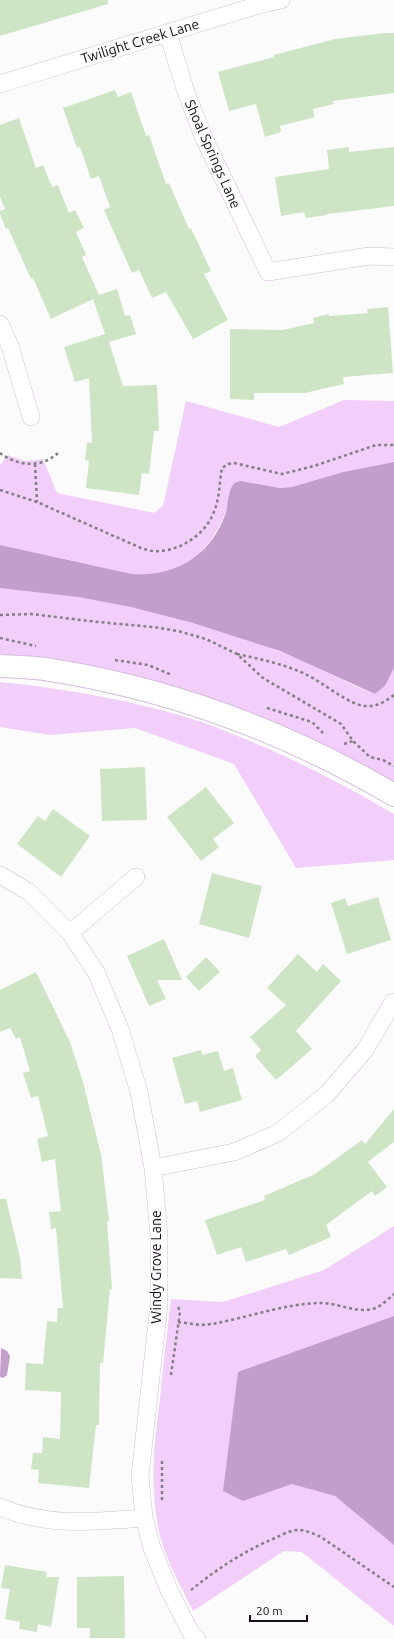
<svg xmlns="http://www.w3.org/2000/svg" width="394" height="1639" font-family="Ubuntu,sans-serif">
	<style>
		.green { fill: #f2cffb }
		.water { fill: #c39ecd }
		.building { fill: #cee5c5 }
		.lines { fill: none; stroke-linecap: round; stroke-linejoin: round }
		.street-casing { stroke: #d4bcda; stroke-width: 18 }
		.secondary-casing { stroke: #d4bcda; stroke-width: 24 }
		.path { stroke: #827e83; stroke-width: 2.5; stroke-dasharray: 3 3; stroke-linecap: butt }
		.street { stroke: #fff; stroke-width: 17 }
		.secondary { stroke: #fff; stroke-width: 22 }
		.labels { text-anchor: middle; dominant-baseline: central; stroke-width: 3; stroke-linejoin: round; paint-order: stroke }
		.street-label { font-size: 14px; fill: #170f19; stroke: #fbfbfb }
	</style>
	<rect width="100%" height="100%" fill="#fbfbfb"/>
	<path class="green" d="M344 400 394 401V462L343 472 292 487 280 488 241 481 232 486C230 495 228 505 225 513 209 556 177 577 132 574L0 545V465L8 455 25 461 43 459 57 493 154 513 163 506 186 401 279 427Z
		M0 588C91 593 196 618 281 652 313 664 343 682 375 694L385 686 394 668V784L349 759 0 658Z
		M0 682C68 689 137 701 202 722 217 727 231 734 245 739 297 760 346 786 394 814V860L296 868 234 764 135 728 50 735 0 727Z
		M394 1226V1626L302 1552 284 1551 193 1611C181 1587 167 1562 160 1536 149 1487 154 1448 160 1399 163 1366 167 1333 171 1299L223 1302 324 1270Z"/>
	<path class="water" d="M394 462V668L385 686 375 694 280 651 193 623 131 607 78 597 0 588V545L132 574C176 577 212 555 226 512 228 504 228 491 233 485 235 482 238 482 241 481L280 488 292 487 343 472Z
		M394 1316V1545L335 1496 292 1484 243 1501 223 1491 238 1372Z
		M1 1348 7 1351 10 1356 7 1375 3 1378 0 1377Z"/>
	<path class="building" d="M0 0H108V4L0 36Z
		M385 33H394V93L333 101 334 104 313 109 315 117 280 126 281 132 265 137 256 104 229 111 218 72 274 57V55L335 39Z
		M115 90 118 97 131 92 146 136 149 135 166 184 169 183 189 229 191 228 211 271 204 274 228 320 193 339 166 292 152 298 139 270 132 273 104 210 110 207 99 176 91 179 80 147 77 148 63 108Z
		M19 118 36 168 43 165 52 187 58 185 69 213 75 210 84 228 76 232 86 255 82 257 99 295 117 289 125 316 130 315 136 334 109 342 123 386 157 385 159 431H154L149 474 142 473 139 495 86 488 89 461 85 460 87 442 92 443 89 378 75 382 64 347 105 334 93 299 51 319 33 278 31 279 8 228 6 229 0 214V211L5 209 0 197V125Z
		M349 147V152L394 147V206L327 214V215L306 218 304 212 281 216 275 177 329 169 327 150Z
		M388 307 393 373 343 377 344 384 305 393H254V400L230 399V329L283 330 314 323 313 318 329 314V316L368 313 367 309Z
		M145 767 147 820 102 821 100 769Z
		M206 787 234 823 213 839 219 847 201 861 167 817Z
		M53 809 90 836 61 877 17 844 38 816 45 821Z
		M212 873 262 886 249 938 199 924Z
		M378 897 391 940 347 954 331 903 345 898 348 906Z
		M164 939 182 980H157L166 999 149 1006 127 956Z
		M298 954 317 972 323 964 341 981 296 1031 312 1049 276 1080 255 1056 261 1050 250 1037 286 1005 267 988Z
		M206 957 220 972 199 991 186 977Z
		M36 972 70 1042 83 1082 101 1154 109 1221H107L112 1289H110L103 1363H100L99 1425H96L89 1488 38 1483 39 1470 31 1469 33 1453H42L43 1437 60 1439 61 1392 25 1390 26 1363 43 1364 47 1321 57 1322 58 1308H63L56 1228 51 1229 49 1212 61 1211 55 1159 42 1162 37 1139 48 1136 38 1096 31 1098 23 1073 30 1071 20 1037 16 1039 10 1028 0 1032V990Z
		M201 1050 202 1055 218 1051 224 1071 233 1068 242 1100 200 1112 197 1101 185 1104 172 1058Z
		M394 1109V1142L368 1162 387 1187 375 1196 372 1191 326 1225 331 1237 289 1255 286 1249 246 1262 241 1247 217 1255 205 1220 265 1200 264 1196 315 1174 362 1140 365 1144Z
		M0 1199H6L20 1258 22 1279 0 1278Z
		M5 1565 47 1572 46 1577H59L51 1627 38 1624 37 1632 19 1629 20 1622 5 1619 10 1589 1 1588Z
		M124 1576 125 1638H90V1628H77V1577Z"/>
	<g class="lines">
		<defs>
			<path id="street" d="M168 33 185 89 203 136 268 272 369 256 394 257
				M0 84 262 4 281 0
				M0 324 10 346 31 417
				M0 875 29 892 70 933 96 972 120 1029 139 1092 153 1168 159 1236V1304L140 1476 144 1518 152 1548 169 1590 191 1633 197 1639
				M70 933 136 877
				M153 1168 234 1152 278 1133 326 1095 365 1050 393 1002
				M0 1507C47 1527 94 1522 144 1518"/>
			<path id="secondary" d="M0 666C15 667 30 667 45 669 168 688 287 732 394 795"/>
		</defs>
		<use href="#street" class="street-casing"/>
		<use href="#secondary" class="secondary-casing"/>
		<path class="path" d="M0 453C18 467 43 468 59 452
			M35 464 37 502
			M0 490 37 502 141 548C147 550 153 552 160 551 181 550 205 534 213 514 220 499 219 483 222 468L228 464 234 463 282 474 314 466 376 445H394
			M0 615 31 614 98 622 153 627 178 631 206 639 237 654 263 678 341 724 353 741 370 757 383 760 394 766
			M0 638 36 646
			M237 654C260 659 284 664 305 674 323 682 348 705 366 706 377 707 386 701 394 695
			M115 660 148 665 172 675
			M267 708 312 722 323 733
			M344 744 353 741
			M178 1322 201 1325 212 1324C245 1318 285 1304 318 1303 336 1302 354 1313 372 1309 380 1308 388 1299 394 1294
			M171 1375 180 1312 178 1306
			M162 1461V1500
			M191 1590C217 1569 244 1551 275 1538 282 1535 290 1530 298 1530 306 1530 314 1534 321 1537L394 1587"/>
		<use href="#street" class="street"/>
		<use href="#secondary" class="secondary"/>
	</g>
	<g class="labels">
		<g class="street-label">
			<text transform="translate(140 41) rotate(-17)">Twilight Creek Lane</text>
			<text transform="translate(213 154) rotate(66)">Shoal Springs Lane</text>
			<text transform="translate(156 1267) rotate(-90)">Windy Grove Lane</text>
		</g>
	</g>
	<path d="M250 1615v6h57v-6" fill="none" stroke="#170f19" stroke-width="2"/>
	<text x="256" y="1615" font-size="12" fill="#170f19" stroke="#fbfbfb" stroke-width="3" paint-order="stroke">20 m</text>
</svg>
